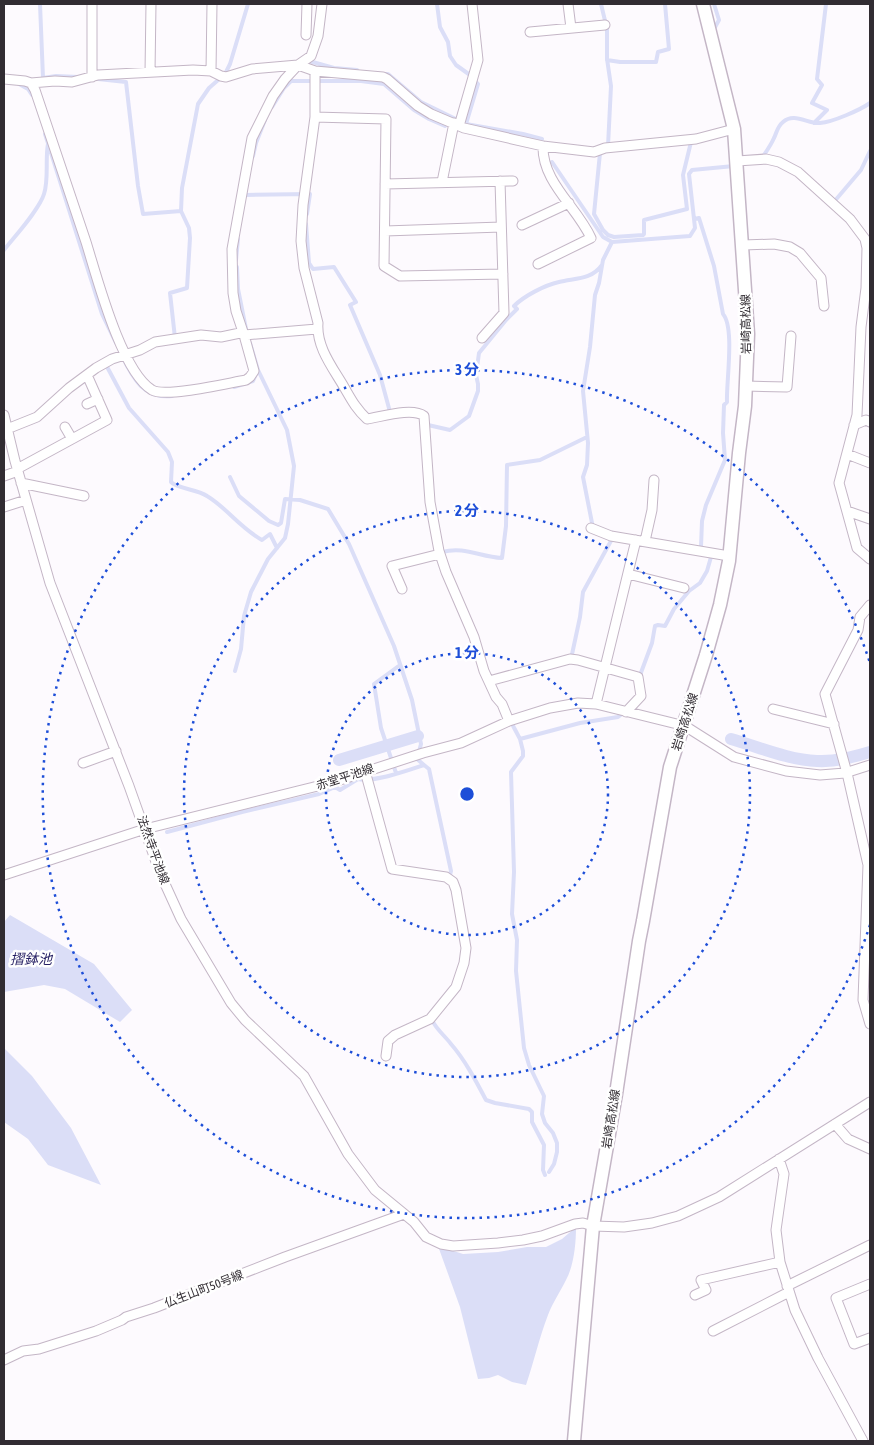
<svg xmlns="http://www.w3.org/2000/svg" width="874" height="1445" font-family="'Asap Condensed','Noto Sans JP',sans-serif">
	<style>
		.water { fill: #dbdef7 }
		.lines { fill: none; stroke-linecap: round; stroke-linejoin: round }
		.stream { stroke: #dbdef7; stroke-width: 4 }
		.canal { stroke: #dbdef7; stroke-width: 12 }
		.minor-casing { stroke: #c4b6c6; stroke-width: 11 }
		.secondary-casing { stroke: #c4b6c6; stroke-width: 15 }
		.minor { stroke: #fff; stroke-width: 9 }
		.secondary { stroke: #fff; stroke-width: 12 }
		.ring { fill: none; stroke: #1d4ed8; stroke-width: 2.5; stroke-dasharray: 2.5 5 }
		.labels { text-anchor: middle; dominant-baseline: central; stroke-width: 5; stroke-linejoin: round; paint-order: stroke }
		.street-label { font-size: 12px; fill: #312c32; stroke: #fff }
		.water-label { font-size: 14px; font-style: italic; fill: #251f63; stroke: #fff }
		.centre { fill: #1d4ed8; stroke: #fff; stroke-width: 2.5 }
		.ring-label { font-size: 15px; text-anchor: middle; font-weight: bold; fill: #1d4ed8; stroke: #fff; stroke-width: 5; stroke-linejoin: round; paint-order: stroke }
	</style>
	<rect width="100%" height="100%" fill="#fdfafe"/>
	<path class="water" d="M10 915 94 964 132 1010 120 1022 65 989 44 985 4 992V922Z
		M4 1048 32 1076 71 1128 101 1185 48 1165 28 1139 4 1122Z
		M576 1227C576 1244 574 1265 566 1280 560 1292 553 1302 548 1315 539 1338 534 1362 526 1385L512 1382 498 1375 489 1378 478 1379 460 1307 438 1246 463 1254 498 1252 527 1247H546L562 1239Z"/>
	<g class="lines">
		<path class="stream" d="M40 4 43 78 56 76 78 77
			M437 4 440 27 448 42 450 56 456 65 470 75 478 84 466 124
			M601 4 607 29V59L611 86 608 146 607 147
			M714 29 719 20 714 4
			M607 60 620 62H656L658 52 669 49 665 4
			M309 61 334 68 357 70
			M383 74H388L421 102 466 124 523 134 542 139
			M98 79 126 82 138 186 143 214 181 211 189 228 190 238 187 288 170 293 175 338H173
			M19 84 28 89 32 95
			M272 107 284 88 291 81H361L384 84 414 110 429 119 445 126
			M814 123 827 110 812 103 822 85 817 79 826 4
			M45 134 102 314 116 343
			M602 152 600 153 594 214 603 230 608 235 614 237 643 235 644 234V220L687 209 683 175 691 142
			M253 156 256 143 265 120
			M762 158C766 152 771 145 774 138 777 132 777 127 783 122 794 112 808 124 820 123 833 122 860 110 870 103
			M552 162 603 237 612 242 690 236 695 228 689 174 692 170 734 166
			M245 195 310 194 307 214
			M833 203 861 170 870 151
			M181 211 182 188 198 104 209 88 225 74 230 64 248 4
			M694 219 699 218 714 266 723 314C735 328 726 383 727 402L724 405 723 433 725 460 706 505 702 521 701 547 703 550
			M306 224 309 263 313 269 334 267 356 302 350 305 380 375 390 412H392
			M4 250C15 236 39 210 44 194 49 179 45 159 48 144
			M236 260 238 239
			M237 267 238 289 246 329
			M122 356C133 379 144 399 172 396
			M105 363 129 408 168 452 172 462 171 482C178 489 197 489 207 496 227 508 239 527 262 540L270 534 277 548
			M234 387 253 381 257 372
			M428 425 450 430 469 416 478 391V384L476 375 479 353 506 320 517 309 514 306C524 296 545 285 559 282 576 278 591 280 602 265
			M230 477 239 496 269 521 278 525 281 523 285 499 300 500 328 509 349 544 394 646 412 700 421 744 417 759 424 765
			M593 528 583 477 587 465 588 443 583 391 590 347 595 295 599 283 603 260 612 242
			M442 552C465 546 480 557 502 558L506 526 507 465 540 460 587 437
			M571 659 580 617 583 592 612 539H610
			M235 671 241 649 244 616 251 592 268 559 285 538 288 524 294 466 287 430 258 370 250 343
			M639 678 652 643 655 626 658 625 665 626 674 609 689 591 700 583 707 571 711 557 708 554
			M511 722 520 739 523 751V756L511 772 514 872 512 914 517 940 516 971 524 1048 529 1065 544 1096 542 1114 545 1123 553 1133 557 1143V1152L554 1164 549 1172
			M520 739 580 723 618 717 623 713
			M396 773 381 728 374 684 400 665
			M167 832 242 812 319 794 335 787 340 790 358 779C373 783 409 770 424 765L429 769 451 871 449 879
			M432 1020C436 1029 445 1036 451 1044 465 1060 476 1081 486 1100L495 1103 529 1109 532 1112V1122L544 1145 543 1170 545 1175"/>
		<path class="canal" d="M731 739C759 747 789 760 817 761 836 762 853 757 870 752
			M339 760 418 736"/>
		<defs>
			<path id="minor" d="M92 4V77
				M568 4 571 28
				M530 32 605 25
				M306 35 307 4
				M211 71 212 4
				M315 71V117L303 205 301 241 304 268 318 323C316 347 333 368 344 387 351 399 356 409 367 419 381 417 412 407 424 416L430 502 439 551 446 572 474 637 484 671 496 697 502 704 509 721
				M150 72 151 4
				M4 79 25 81 31 83 55 81 72 82 98 75 193 70 211 71 221 76 226 77 252 69 298 65 315 71 383 77 387 79 418 106 431 114 464 128 543 146 594 152 605 148 696 139 734 129
				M31 83 35 90C52 141 69 191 86 242 97 277 121 371 152 390 166 398 228 383 246 380L250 377 254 371 244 335 317 329
				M315 117 386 119 384 266 400 276 503 274
				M459 126 478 60 472 4
				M737 161 766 159 779 162 798 172 850 219 865 239 867 248 866 288 861 327 857 415 839 483 857 548 870 559
				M442 182 454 123
				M385 184 513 181
				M522 225 569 203
				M385 231 501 227
				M743 245 774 244 790 247 800 253 821 278 824 306
				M538 264 591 238C577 207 542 182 543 146
				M482 338 504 313 500 181
				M746 386 787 387 791 336
				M87 404 98 399
				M4 415 15 461 50 583 129 786 160 873 181 919 231 1003 245 1020 304 1076 348 1154 375 1190 414 1222 426 1237 441 1244 453 1246 498 1243 523 1240 542 1236 575 1224 583 1223 593 1226 624 1227 652 1223 678 1216 719 1197 870 1102
				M854 425 866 420 870 422
				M65 427 72 439
				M7 429 37 417 69 388 96 368 112 359 140 350 155 342 201 335 221 337 240 333 244 335 236 311 233 293 232 249 252 138 273 96 285 79 298 65 311 56 318 36 322 4
				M847 454 870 463
				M17 469 107 420 87 375
				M4 476 18 471
				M21 483 84 496
				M4 507 26 500
				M847 511 870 519
				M591 528 611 536 729 556
				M645 541 652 510 654 480
				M628 574 684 588
				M402 589 392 566 440 554
				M870 605 860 617 858 630 825 694 847 773 868 865 863 1000 870 1024
				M489 681 570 659 578 660 638 677 641 696 626 712
				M596 704 636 540
				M773 709 834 724
				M83 763 116 751
				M365 771 392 869 446 877 453 882 456 890 466 948 464 963 456 987 430 1019 395 1035 388 1041 386 1056
				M4 875 145 829 334 782 423 753 461 743 509 721 550 708 578 703 596 704 685 726 734 757 786 771 820 775 845 773 870 765
				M835 1124 848 1139 870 1149
				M779 1159 784 1174 776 1230 780 1262 795 1310 818 1358 863 1441
				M870 1284 836 1298 854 1344 870 1338
				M787 1286 870 1245
				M695 1295 706 1290 701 1280 780 1262
				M713 1331 789 1292
				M4 1360 23 1351 39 1349 96 1331 122 1320 126 1317 154 1308 285 1257 404 1214"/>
			<path id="secondary" d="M574 1441 593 1226 616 1094 639 941 643 921 670 767 706 655 720 605 729 561 739 453 745 406 748 334 734 129 703 4"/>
		</defs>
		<use href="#minor" class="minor-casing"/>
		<use href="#secondary" class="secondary-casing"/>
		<use href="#minor" class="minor"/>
		<use href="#secondary" class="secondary"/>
	</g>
	<g class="ring">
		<circle cx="467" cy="794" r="141"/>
		<circle cx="467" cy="794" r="283"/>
		<path d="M870 925A424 424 0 1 1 870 663"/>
	</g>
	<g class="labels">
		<g class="street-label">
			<text transform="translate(746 324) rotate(-91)">岩崎高松線</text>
			<text transform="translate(685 722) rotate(-72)">岩崎高松線</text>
			<text transform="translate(345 777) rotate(-18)">赤堂平池線</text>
			<text transform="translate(153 850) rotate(70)">法然寺平池線</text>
			<text transform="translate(611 1119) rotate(-81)">岩崎高松線</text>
			<text transform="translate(204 1289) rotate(-21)">仏生山町50号線</text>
		</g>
		<g class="water-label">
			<text x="31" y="959">摺鉢池</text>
		</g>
	</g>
	<circle cx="467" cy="794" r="8" class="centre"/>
	<g class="ring-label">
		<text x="467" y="375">3 分</text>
		<text x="467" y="516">2 分</text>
		<text x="467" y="658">1 分</text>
	</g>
	<rect width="874" height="1445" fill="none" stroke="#312c32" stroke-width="10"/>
</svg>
